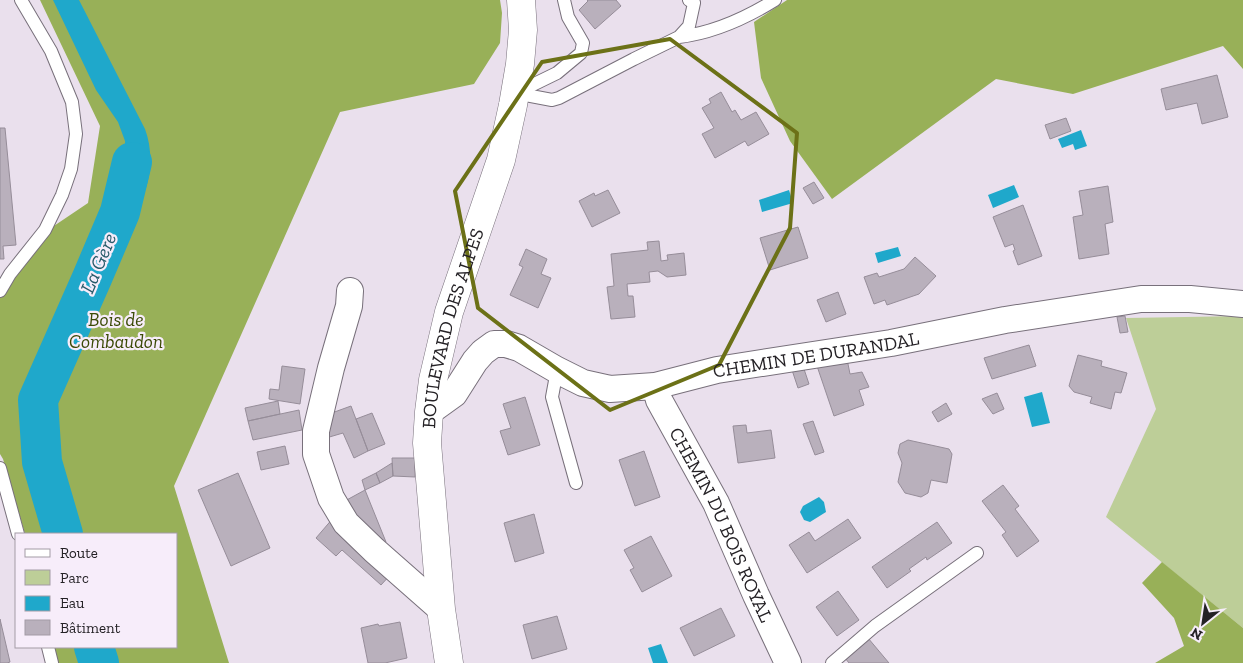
<svg xmlns="http://www.w3.org/2000/svg" width="1243" height="663" font-family="'Zilla Slab',serif">
	<style>
		.green { fill: #bdce98 }
		.forest { fill: #98b058 }
		.water { fill: #1fa8cb }
		.lines { fill: none; stroke-linecap: round; stroke-linejoin: round }
		.river { stroke: #1fa8cb; stroke-width: 40 }
		.building { fill: #b9b0bc; stroke: #968d99 }
		.service-casing { stroke: #78707b; stroke-width: 14 }
		.minor-casing { stroke: #78707b; stroke-width: 28 }
		.tertiary-casing { stroke: #78707b; stroke-width: 29 }
		.service { stroke: #fff; stroke-width: 12 }
		.minor { stroke: #fff; stroke-width: 26 }
		.tertiary { stroke: #fff; stroke-width: 28 }
		.marked { fill: none; stroke: #6c7117; stroke-width: 4; stroke-linejoin: round }
		.labels { text-anchor: middle; dominant-baseline: central; stroke-width: 4.5; stroke-linejoin: round; paint-order: stroke }
		.park-label { font-size: 19px; font-style: italic; fill: #3b4a06; stroke: #f7edfa }
		.street-label { font-size: 19px; fill: #242125; stroke: #f7edfa }
		.water-label { font-size: 20px; font-style: italic; fill: #285b6a; stroke: #f7edfa }
	</style>
	<rect width="100%" height="100%" fill="#eae0ed"/>
	<path class="green" d="M1243 316V628L1106 517 1156 409 1126 318Z"/>
	<path class="forest" d="M40 0H500L502 13 500 43 474 84 340 112 174 486 229 663H53V647H176V534H25L3 459 0 454V294L39 236 88 203 100 126Z
		M787 0H1243V69L1223 46 1073 94 996 79 832 199 790 141 761 78 754 22Z
		M1162 562 1243 628V663H1155L1184 646 1174 618 1142 583Z"/>
	<path class="water" d="M53 0H79L145 129C153 150 152 177 142 198 138 206 132 213 127 221L103 207 114 200 119 194 126 163 125 141 118 122 96 90Z
		M1081 130 1087 146 1075 150 1073 144 1062 148 1058 139Z
		M1014 185 1019 197 993 208 988 195Z
		M789 190 793 203 762 212 759 200Z
		M898 247 901 256 878 263 875 253Z
		M1042 392 1050 423 1032 427 1024 397Z
		M819 497 824 502 826 512 810 522 804 520 800 512 803 506Z
		M661 644 668 663H653L648 648Z"/>
	<g class="lines">
		<path class="river" d="M63 534 42 462 38 400 92 278 120 212 132 162
			M94 647 99 663"/>
	</g>
	<path class="building" d="M587 0H616L621 6 595 29 579 10 588 1Z
		M1217 75 1228 117 1202 124 1197 103 1166 110 1161 89Z
		M721 92 732 112 735 110 741 120 756 112 769 134 748 146 745 141 715 158 702 134 714 128 702 108 711 103 709 99Z
		M1066 118 1071 131 1050 139 1045 125Z
		M0 128H5L16 245 3 246 4 259H0Z
		M814 182 824 198 813 204 803 188Z
		M1108 186 1113 222 1105 224 1109 254 1079 259 1073 217 1083 215 1079 191Z
		M608 190 620 213 592 227 579 201 594 193 595 196Z
		M1023 205 1042 256 1018 265 1013 251 1015 250 1013 244 1005 247 993 217Z
		M798 227 808 258 770 270 760 238Z
		M659 241 661 261 668 260 667 255 684 253 686 275 667 277 658 271 649 272 650 282 627 284 628 296H633L635 317 611 319 607 287 614 286 611 254 648 250 647 242Z
		M526 249 547 259 541 274 551 278 538 308 510 295 523 267 519 265Z
		M915 257 936 276 919 294 887 305 885 300 874 304 864 277 877 273 879 277 904 269Z
		M838 292 846 314 826 322 817 300Z
		M1125 316 1128 332 1120 333 1117 317Z
		M1029 345 1036 366 992 379 984 358Z
		M1078 355 1102 361 1101 366 1127 373 1121 393 1115 392 1111 409 1090 403 1092 397 1074 392 1069 386Z
		M847 359 850 374 862 372 869 387 859 390 864 405 834 416 817 366Z
		M282 366 305 369 300 404 269 399 270 389 279 390Z
		M803 366 809 384 798 388 792 370Z
		M997 393 1004 409 993 414 982 399Z
		M525 397 540 445 508 455 500 431 511 428 503 404Z
		M278 401 280 414 248 421 245 408Z
		M946 403 952 414 938 422 932 412Z
		M351 406 368 451 354 458 343 433 326 438 329 414Z
		M299 410 302 430 253 440 248 421Z
		M372 413 385 444 368 451 356 419Z
		M813 421 824 452 815 455 803 424Z
		M746 425 747 433 771 430 775 458 738 463 733 426Z
		M908 440 949 449 952 454 947 483 931 480 928 493 921 497 905 493 898 482 902 463 898 453 900 444Z
		M285 446 289 464 261 470 257 452Z
		M644 451 660 497 635 506 619 460Z
		M392 458H415V477L393 476Z
		M392 463 393 476 380 483 376 473Z
		M238 473 270 548 231 566 198 490Z
		M376 473 380 483 365 490 362 480Z
		M1003 485 1019 506 1015 509 1039 541 1017 557 1002 535 1006 532 982 501Z
		M365 490 386 542 381 547 343 502Z
		M534 514 544 553 515 562 504 523Z
		M334 517 392 573 381 585 342 550 336 556 316 538Z
		M848 519 861 538 807 573 789 545 809 532 815 541Z
		M937 522 952 543 927 560 926 557 909 569 911 571 887 588 872 567Z
		M651 536 672 576 642 592 630 570 634 568 624 550Z
		M838 591 859 620 837 636 816 607Z
		M721 608 735 636 694 656 680 628Z
		M557 616 567 649 532 659 523 625Z
		M0 619 10 662 7 663H0Z
		M400 622 407 658 385 663H368L361 628 378 624 379 626Z
		M868 638 889 663H849L845 658Z"/>
	<g class="lines">
		<defs>
			<path id="service" d="M679 37C713 33 746 18 775 0
				M515 93 552 100 559 98 634 59 679 37 689 26 694 3 689 0
				M516 93 557 73 581 53 583 43 568 17 564 0
				M0 291 10 274 45 230 62 195 71 169 76 134 72 102 51 51 21 0
				M557 370 552 397 576 483
				M0 468 18 534
				M48 647 52 663
				M832 663 875 626 977 553"/>
			<g id="minor">
				<path d="M350 291 349 306 331 368 316 431V454L331 498 346 523 374 550 441 609"/>
				<path id="s1" d="M655 386 659 400 716 503 756 595 788 663"/>
				<path id="s2" d="M429 412 454 394 475 361 483 352 494 344H506L519 348 557 370 583 383 610 389 655 386 717 370 891 343 1005 320 1141 299H1190L1243 304"/>
			</g>
			<g id="tertiary">
				<path id="s3" d="M449 663 441 609 427 443 429 412 433 380 449 312 501 160 513 105 520 64 523 30 521 0"/>
			</g>
		</defs>
		<use href="#service" class="service-casing"/>
		<use href="#minor" class="minor-casing"/>
		<use href="#tertiary" class="tertiary-casing"/>
		<use href="#service" class="service"/>
		<use href="#minor" class="minor"/>
		<use href="#tertiary" class="tertiary"/>
	</g>
	<path class="marked" d="M670 39 797 133 790 228 719 365 610 410 478 308 455 191 542 62Z"/>
	<g class="labels">
		<g class="park-label">
			<text x="116" y="319">Bois de<tspan x="116" dy="22">Combaudon</tspan></text>
		</g>
		<g class="street-label">
			<text stroke="none"><textPath href="#s3" startOffset="339">BOULEVARD DES ALPES</textPath></text>
			<text stroke="none"><textPath href="#s2" startOffset="431">CHEMIN DE DURANDAL</textPath></text>
			<text stroke="none"><textPath href="#s1" startOffset="154">CHEMIN DU BOIS ROYAL</textPath></text>
		</g>
		<g class="water-label">
			<text transform="translate(98 263) rotate(-67)">La Gère</text>
		</g>
	</g>
	<rect x="15" y="533" width="162" height="115" fill="#f7edfa" stroke="#a39ba5"/>
	<rect x="25" y="549" width="25" height="8" fill="#ffffff" stroke="#a39ba5"/>
	<text x="60" y="558" font-size="15" fill="#242125">Route</text>
	<rect x="25" y="570" width="25" height="15" fill="#bdce98" stroke="#a39ba5"/>
	<text x="60" y="583" font-size="15" fill="#242125">Parc</text>
	<rect x="25" y="596" width="25" height="15" fill="#1fa8cb" stroke="#a39ba5"/>
	<text x="60" y="608" font-size="15" fill="#242125">Eau</text>
	<rect x="25" y="620" width="25" height="15" fill="#b9b0bc" stroke="#a39ba5"/>
	<text x="60" y="633" font-size="15" fill="#242125">Bâtiment</text>
	<g transform="translate(1203 623) rotate(210)" stroke="#f7edfa" stroke-width="4" paint-order="stroke">
	<path d="M0-4L9 19L0 12L-9 19Z" fill="#242125"/>
	<text y="-8" font-size="14" font-weight="bold" text-anchor="middle" fill="#242125">N</text>
	</g>
</svg>
